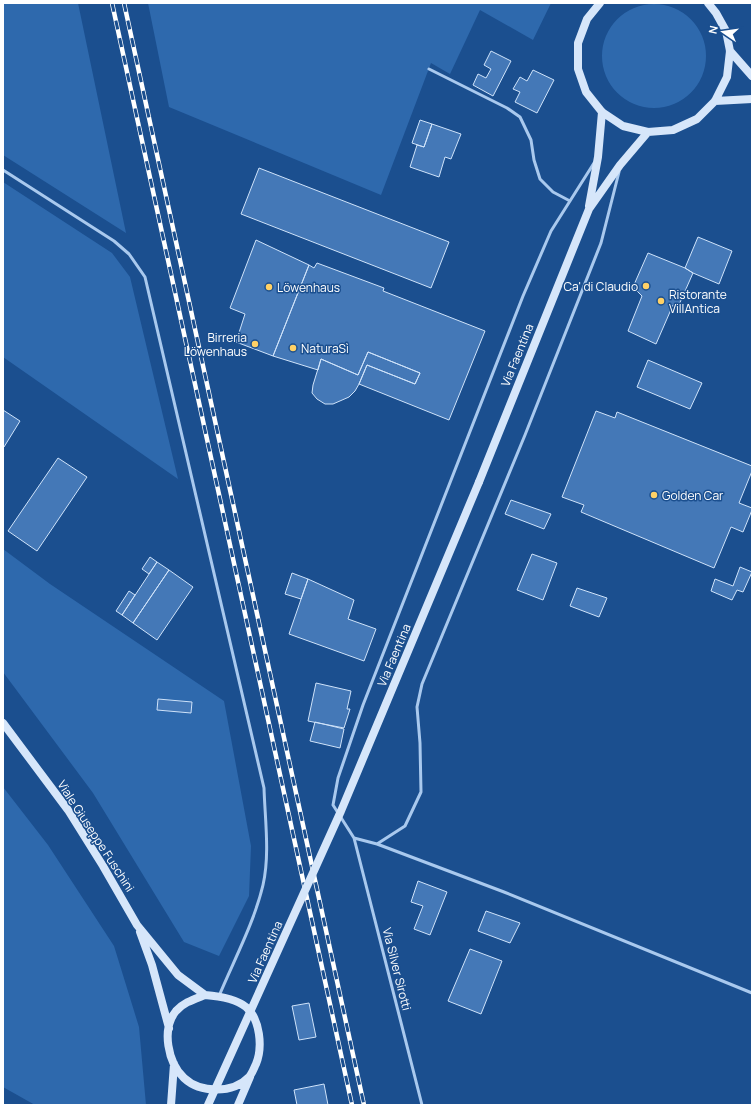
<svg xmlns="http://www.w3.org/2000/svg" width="755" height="1108" font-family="Manrope,sans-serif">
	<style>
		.green { fill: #2e69ad }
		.building { fill: #4478b7; stroke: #cfe3fa }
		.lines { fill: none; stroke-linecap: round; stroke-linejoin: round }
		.lane { stroke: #a9c9ee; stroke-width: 3 }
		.secondary { stroke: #d6e6fa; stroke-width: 8 }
		.rail-casing { stroke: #fff; stroke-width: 4.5 }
		.rail { stroke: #1b4f8f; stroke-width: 3; stroke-dasharray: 9; stroke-linecap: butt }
		.secondary-bridge { stroke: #d6e6fa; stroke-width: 8 }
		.poi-dot { fill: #ffd166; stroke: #1b4f8f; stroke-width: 1.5 }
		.labels { text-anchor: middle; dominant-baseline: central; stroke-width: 3; stroke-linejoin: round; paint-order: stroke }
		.poi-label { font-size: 12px; fill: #fff; stroke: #1b4f8f; text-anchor: start }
		.street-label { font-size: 12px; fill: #fff; stroke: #1b4f8f }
	</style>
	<rect width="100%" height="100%" fill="#1b4f8f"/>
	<path class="green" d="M3 3H78L126 233 3 155Z
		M148 3H551L533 40 480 10 450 74 431 63 381 195 169 107Z
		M602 56a52 52 0 1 1 104 0a52 52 0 1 1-104 0Z
		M3 182 112 253 130 277 178 479 3 357Z
		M3 549 50 584 224 701 251 846 249 896 219 956 184 942 93 793 3 672Z
		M3 787 48 845 114 946 139 1027 146 1105H35L3 1087Z"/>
	<path class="building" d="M491 51 511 61 493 96 473 85 478 74 486 78 491 69 484 65Z
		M533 70 554 80 537 113 515 102 520 92 513 89 520 77 527 81Z
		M420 120 432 124 424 147 412 143Z
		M432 124 461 134 451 159 445 157 439 177 410 167 417 145 424 147Z
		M259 168 449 242 431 288 241 214Z
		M698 237 732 251 719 284 693 273 685 268Z
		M256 240 309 265 273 356 236 342 245 314 230 308Z
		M648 253 685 268 693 273 678 307 673 305 656 344 628 331 642 296 633 287Z
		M317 263 384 288 383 291 485 331 449 420 359 384 367 365 415 384 420 373 368 352 358 375 321 359 318 370 273 356 309 265 314 268Z
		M368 352 420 373 415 384 367 365 359 384 355 391 349 397 333 404H325L317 399 312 393 313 385 321 359 358 375Z
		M648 360 702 383 690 409 637 387Z
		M3 410 20 421 4 447H3Z
		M596 411 615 418 617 412 752 466V471L739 503 752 508V510L743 532 731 527 714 568 581 512 584 505 562 497Z
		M58 458 87 477 37 551 8 531Z
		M511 500 551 514 544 529 505 514Z
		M532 554 557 563 543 600 517 590Z
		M150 557 157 562 149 574 142 569Z
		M157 562 169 570 133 623 122 615Z
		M740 567 752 572 743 592 737 590 732 600 711 591 715 579 733 586Z
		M169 570 193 587 157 640 133 623Z
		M292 573 308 579 301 599 285 594Z
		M308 579 354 600 348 619 376 629 364 661 289 634Z
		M577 588 607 598 599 617 570 606Z
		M129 591 135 595 122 615 116 611Z
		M316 683 351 691 347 709H350L344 728 308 721Z
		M158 699 192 702 191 713 157 710Z
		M315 722 344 729 340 748 310 741Z
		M418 881 447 892 430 935 414 929 423 906 411 902Z
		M486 911 520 923 510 943 478 931Z
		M470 949 502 961 481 1014 448 1001Z
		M309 1003 316 1037 299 1040 292 1006Z
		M324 1084 328 1105H297L294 1090Z"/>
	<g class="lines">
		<path class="lane" d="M429 69 507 108 520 117 531 140 534 160 540 179 553 192 570 201
			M594 163 551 231 523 296 363 705 338 778 333 805 354 838 377 844 405 826 421 792 420 743 417 707 422 684 525 435 601 243 619 172
			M3 170 114 241 129 254 145 277 264 788C265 820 270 854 263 885 254 923 234 960 219 996
			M354 838 422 1105
			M377 844 504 892 752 993"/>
		<path class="secondary" d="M600 3 587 19 578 43V69L586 92 602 112 623 126 648 132 673 130 697 119 715 101 727 77 730 51 726 31 716 13 708 3
			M730 51 752 76
			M715 101 752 99
			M589 206 598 157 602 112
			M479 482 589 209 620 165 648 132
			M3 723 68 810 103 866 137 925 178 975 205 995
			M140 932 152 965 169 1028
			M205 995C218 996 235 998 246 1007 260 1019 263 1047 256 1064 254 1068 252 1074 249 1077 233 1094 200 1093 184 1078 168 1063 161 1029 176 1011 184 1002 195 999 205 995Z
			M171 1105 174 1064
			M238 1105 250 1077"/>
		<defs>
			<path id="rail" d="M112 3 352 1105
				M124 3 364 1105"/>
		</defs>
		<use href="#rail" class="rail-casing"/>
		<use href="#rail" class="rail"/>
		<path class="secondary-bridge" d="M208 1105 341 811 479 482"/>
	</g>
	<g class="poi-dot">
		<circle cx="646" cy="286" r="4"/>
		<circle cx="269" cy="287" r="4"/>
		<circle cx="661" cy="301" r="4"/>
		<circle cx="255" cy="344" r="4"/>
		<circle cx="293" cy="348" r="4"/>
		<circle cx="654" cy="495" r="4"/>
	</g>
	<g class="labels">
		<g class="poi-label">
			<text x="638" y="286" text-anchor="end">Ca' di Claudio</text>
			<text x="277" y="287">Löwenhaus</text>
			<text x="669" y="294">Ristorante<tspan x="669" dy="14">VillAntica</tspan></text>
			<text x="247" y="337" text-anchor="end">Birreria<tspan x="247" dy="14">Löwenhaus</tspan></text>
			<text x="301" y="348">NaturaSì</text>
			<text x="662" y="495">Golden Car</text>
		</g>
		<g class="street-label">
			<text transform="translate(517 355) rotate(-68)">Via Faentina</text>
			<text transform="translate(394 655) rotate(-67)">Via Faentina</text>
			<text transform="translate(96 836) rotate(57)">Viale Giuseppe Fuschini</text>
			<text transform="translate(265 952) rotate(-66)">Via Faentina</text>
			<text transform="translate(397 969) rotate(76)">Via Silver Sirotti</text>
		</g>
	</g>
	<rect width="755" height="1108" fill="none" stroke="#ffffff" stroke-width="8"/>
	<g transform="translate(723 32) rotate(283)" stroke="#1b4f8f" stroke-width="3" paint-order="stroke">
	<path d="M0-3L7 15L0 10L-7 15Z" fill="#ffffff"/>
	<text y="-6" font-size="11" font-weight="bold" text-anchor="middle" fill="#ffffff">N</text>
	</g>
</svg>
